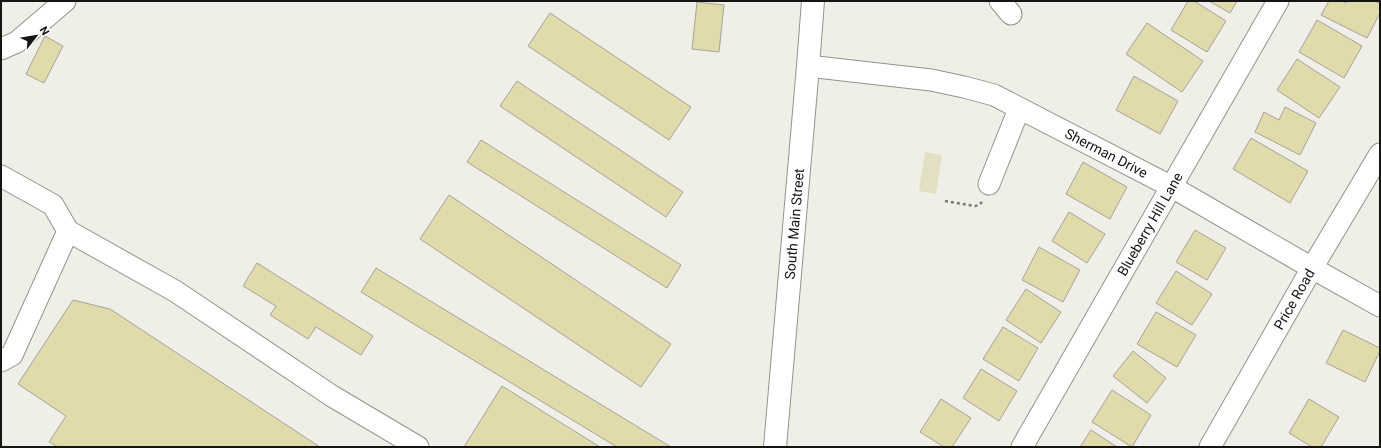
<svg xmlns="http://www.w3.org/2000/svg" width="1381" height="448" font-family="Roboto,sans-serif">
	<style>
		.green { fill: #e3dfc3 }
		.building { fill: #e1dbac; stroke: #a4a39c }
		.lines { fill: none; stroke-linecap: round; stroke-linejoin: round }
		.minor-casing { stroke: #94938b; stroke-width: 23 }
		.major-casing { stroke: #94938b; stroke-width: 24 }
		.path { stroke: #797874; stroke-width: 2.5; stroke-dasharray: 3 3; stroke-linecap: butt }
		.minor { stroke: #fff; stroke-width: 21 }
		.major { stroke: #fff; stroke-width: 22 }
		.labels { text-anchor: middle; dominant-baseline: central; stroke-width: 4; stroke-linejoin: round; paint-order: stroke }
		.street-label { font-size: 14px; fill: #161513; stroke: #fff }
	</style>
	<rect width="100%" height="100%" fill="#f0efe7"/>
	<path class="green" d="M925 152 942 155 936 194 919 191Z"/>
	<path class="building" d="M1188 1H1194L1226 21 1207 52 1171 30Z
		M1209 1H1237L1230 13Z
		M1329 1H1342L1346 3 1348 1H1375L1380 4V13L1367 38 1321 15Z
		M697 2 724 5 719 52 692 49Z
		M550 13 691 107 669 140 528 46Z
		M1317 20 1362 46 1344 78 1299 52Z
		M1147 23 1203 61 1182 92 1126 54Z
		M45 36 63 46 44 83 26 74Z
		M1297 59 1340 87 1319 118 1277 90Z
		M1134 76 1178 101 1160 134 1116 110Z
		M517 81 683 192 666 217 500 106Z
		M1285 107 1316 123 1300 155 1255 132 1264 112 1279 120Z
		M1251 138 1308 171 1290 203 1233 169Z
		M481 140 681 265 667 288 467 162Z
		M1083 162 1127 187 1110 219 1066 194Z
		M449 195 671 344 641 387 420 239Z
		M1069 212 1105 234 1087 263 1052 241Z
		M1195 230 1226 248 1207 280 1176 262Z
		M1039 247 1080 270 1063 302 1022 280Z
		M257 263 373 336 361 355 316 327 308 339 270 315 276 306 243 286Z
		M376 268 671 447H617L361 292Z
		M1176 271 1212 294 1192 325 1156 303Z
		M1026 289 1061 312 1041 343 1006 320Z
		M73 300 110 309 320 447H58L49 442 66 416 18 384Z
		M1156 312 1196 335 1177 367 1137 344Z
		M1003 327 1038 348 1019 381 983 359Z
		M1343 330 1380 348V351L1365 382 1326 363Z
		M1133 351 1166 378 1147 403 1113 376Z
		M981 369 1017 391 999 421 963 398Z
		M502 386 600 447H464Z
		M1112 390 1151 415 1132 447 1092 422Z
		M941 399 971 418 952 447H944L920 432Z
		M1309 399 1339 417 1321 447H1312L1289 433Z
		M1091 430 1117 447H1080Z"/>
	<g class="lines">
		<defs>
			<g id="minor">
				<path d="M1000 1 1011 14"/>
				<path d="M1 49 17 42 65 1"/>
				<path id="s1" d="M808 66 931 80 964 87 994 95 1172 187 1312 268 1380 306"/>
				<path d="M1 176 53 205 68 231"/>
				<path d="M989 184 1019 109"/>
				<path d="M1 361 12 355 68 231 175 291 332 396 418 447"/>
				<path id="s2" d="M1022 447 1278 1"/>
				<path id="s3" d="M1210 447 1312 268 1380 154"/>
			</g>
			<g id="major">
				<path id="s4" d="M775 447 808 66 813 1"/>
			</g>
		</defs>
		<use href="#minor" class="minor-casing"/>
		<use href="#major" class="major-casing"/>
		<path class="path" d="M945 201 975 206 979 205 982 202"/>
		<use href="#minor" class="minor"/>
		<use href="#major" class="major"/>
	</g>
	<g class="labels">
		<g class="street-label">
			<text stroke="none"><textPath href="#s1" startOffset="315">Sherman Drive</textPath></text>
			<text stroke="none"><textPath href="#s4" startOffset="224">South Main Street</textPath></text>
			<text stroke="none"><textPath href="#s2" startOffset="257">Blueberry Hill Lane</textPath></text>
			<text stroke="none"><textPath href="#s3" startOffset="170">Price Road</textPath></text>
		</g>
	</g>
	<rect width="1381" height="448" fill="none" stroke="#161513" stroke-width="4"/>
	<g transform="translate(36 36) rotate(59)" stroke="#ffffff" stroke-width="3" paint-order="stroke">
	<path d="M0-3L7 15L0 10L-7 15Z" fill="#161513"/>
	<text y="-6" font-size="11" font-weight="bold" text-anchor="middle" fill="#161513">N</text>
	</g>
</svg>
